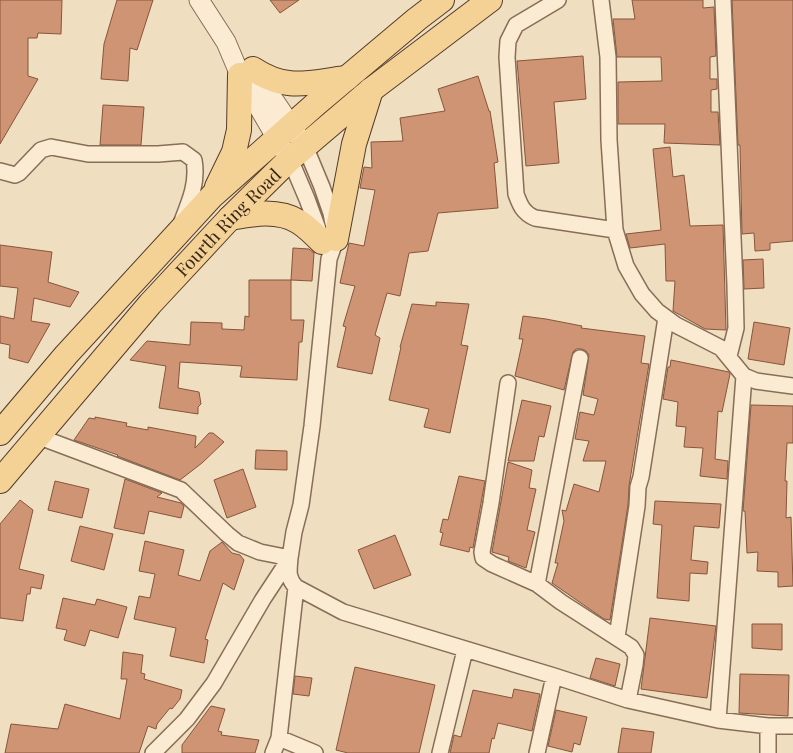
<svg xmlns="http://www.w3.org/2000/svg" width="793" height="753" font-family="'Playfair Display',serif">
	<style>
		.building { fill: #ce9473; stroke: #88553c }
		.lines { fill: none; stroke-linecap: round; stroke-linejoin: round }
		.minor-casing { stroke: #886e57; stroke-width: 18 }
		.tertiary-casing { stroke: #886e57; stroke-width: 21 }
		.primary-casing { stroke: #553c2b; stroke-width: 26 }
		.minor { stroke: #faebd2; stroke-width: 15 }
		.tertiary { stroke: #faebd2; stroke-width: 19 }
		.primary { stroke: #f4d195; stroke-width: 24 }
		.labels { text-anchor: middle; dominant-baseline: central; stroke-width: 5; stroke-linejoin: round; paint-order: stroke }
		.street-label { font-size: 18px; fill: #37271c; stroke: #f6e8cf }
	</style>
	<rect width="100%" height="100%" fill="#efdebf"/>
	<path class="building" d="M0 0H62L61 34 38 33 37 38H28V76L38 79 0 144Z
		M117 0H153L137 50 130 48 128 81 101 79 104 44Z
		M270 0H299L280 13Z
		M632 0H703V8L714 7 716 56 710 57V79H717V89L711 90V112H718L720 145 664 143 665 124H618V82L662 81 661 57H617L613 19H635Z
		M732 0H793V241L770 243V250L755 251 754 233 742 234 740 145H738Z
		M583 56 586 99 554 102 559 163 526 166 517 61Z
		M478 76 489 111H490L498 162 494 163 498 208 438 213 428 251 409 253 400 296 387 293 375 335 380 338 372 374 337 367 346 327 343 326 355 286 340 283 349 243 364 246 375 190 360 188 364 167 372 168 371 142 403 141 400 118 445 111 438 89Z
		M103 105 144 107 141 145H100Z
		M670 147 673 177 684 175 690 226 723 225 726 330 705 329 673 311 675 281H666L665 244 630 248 626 234 661 230 653 149Z
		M0 245 52 252 48 282 79 292 70 307 34 298 31 321 50 324 28 363 9 358 10 345 0 343V316L14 319 18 288 0 286Z
		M293 248 309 249 314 253 312 281 291 280Z
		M763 259 764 288 744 289 743 260Z
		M249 280H291V320H304L302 342H299L297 380 240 377 242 366 180 362 178 388 199 392 201 404 198 407V414L159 408 166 366 130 360 147 341 190 345 191 322 222 323V329L244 330 245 316 249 317Z
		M436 302 469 304 461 345 468 346 450 433 424 427 429 409 389 400 401 347H400L412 304 436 306Z
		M523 316 546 319 582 326 581 328 645 336 641 363 649 364 629 486 628 505 610 620 604 619 552 583 558 563H555L564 521 562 510 566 511 574 484 599 492 606 461H583L589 441 575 439 580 412 594 415 598 399 583 395 589 355 586 351 582 349H576L573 352 564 390 515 376 523 339H519Z
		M754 322 790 328 784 365 748 359Z
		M671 360 729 372 730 374 722 412 718 411 715 459 728 461 727 479 700 476 703 448 684 447 686 427 676 426 678 402 663 399 668 367H670Z
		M522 400 551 406 544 437 539 436 534 461H508Z
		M751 405 793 406V443H787L785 481H787L786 518 791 517 793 586 778 587V572L757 571 758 552 747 553 745 511H743Z
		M95 417 127 423 126 426 148 430V427L196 436 195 448 209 433H213L224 442 202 463 180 480 117 456 118 455 74 440 89 418 95 419Z
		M256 450 287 451V470L255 469Z
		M508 462 532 470 529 488 536 489 527 530 535 532 526 568 508 561 509 557 492 552Z
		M243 469 256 507 227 518 214 480Z
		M459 476 485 481 473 548 470 547 469 552 440 545 443 533 440 532 443 519 448 520Z
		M125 479 162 493 157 497 181 503 184 506 181 518 149 511 144 534 114 528Z
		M55 481 89 489 82 518 48 510Z
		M20 500 33 510 19 569 44 575 41 589 31 587 30 594H27L23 621 0 618V524Z
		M655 501 721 504 719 528 694 526 691 560 708 562 707 574 690 573 689 601 657 598 662 525 653 524Z
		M80 526 113 534 104 570 71 561Z
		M395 535 411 575 374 589 358 550Z
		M145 541 184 550 178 575 200 581 210 551 222 542 232 553 240 555 244 560 234 590 223 583 205 639 208 640 204 663 170 656 176 628 134 619 139 596 150 598 155 574 139 571Z
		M63 598 95 605 97 599 127 607 118 638 90 630 85 646 64 640 67 630 56 628Z
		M650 618 716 626 707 698 641 689Z
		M752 624H782V650L752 648Z
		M123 652 143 655 141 673 145 674 144 679 182 690 180 699 172 709 170 708 157 724 156 729 148 726 139 753H5L11 724 58 729 65 704 120 719 127 679H121Z
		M596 658 620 664 615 686 590 678Z
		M355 667 435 685 419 753H348L336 750Z
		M740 674 789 675 788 716 739 713Z
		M295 676 312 678 309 696 293 694Z
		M514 689 540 694 532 731 498 723 494 739 492 738 489 753H450L454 735 461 737 473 690 512 698Z
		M211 706 225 709 218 731 222 732 221 735 259 740 255 753H182V745Z
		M556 710 587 717 580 745 574 743 572 752 548 746Z
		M622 728 654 732 651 753H618Z"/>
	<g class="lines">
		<defs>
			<path id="minor" d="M558 0 516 25 508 41 507 57 516 194C520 205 523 213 535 218L615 230
				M601 0 608 57 609 140 615 230 626 266 642 294 657 311 676 325 721 348 744 376 756 381 793 386
				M723 0 735 285 736 328 729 356
				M290 159 307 199 321 237
				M0 171 15 175 19 173 41 150 51 147 88 154H158L183 152 194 160C198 182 190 201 182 221
				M508 383 491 503 482 552 483 558 492 564 537 584 561 602 631 647 636 655 635 665 628 700
				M37 436 181 490 227 534 238 543 260 552 290 558C289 570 287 578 296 587L279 738 273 753
				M537 584 580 358
				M296 587 343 612 554 676 628 700 718 720 768 726H793
				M617 637 637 506 638 487 641 477 666 318
				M718 720 744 376
				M279 738 315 753
				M153 753 187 719 214 683 263 599 290 558 294 532 301 505 312 426 329 259 336 239 331 213 322 187 305 146
				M440 753 465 650
				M537 753 554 676
				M768 753V726"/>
			<path id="tertiary" d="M199 0 226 42 240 75 283 149
				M253 69 298 136"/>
			<g id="primary">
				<path d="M253 69C288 92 309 82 347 78"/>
				<path d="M217 187 234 152 239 130 240 75"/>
				<path d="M230 218C252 214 278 209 299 222 307 227 315 235 322 242"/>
				<path d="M336 239 354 144 371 90"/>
				<path d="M0 433 66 355 212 196 317 103 417 19 442 0"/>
				<path id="s1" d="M0 481 150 304 230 218 290 159 371 90 490 0"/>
			</g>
		</defs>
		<use href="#minor" class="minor-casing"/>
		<use href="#tertiary" class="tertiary-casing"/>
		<use href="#primary" class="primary-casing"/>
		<use href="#minor" class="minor"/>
		<use href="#tertiary" class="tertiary"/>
		<use href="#primary" class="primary"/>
	</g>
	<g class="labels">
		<g class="street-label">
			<text stroke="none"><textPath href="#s1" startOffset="345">Fourth Ring Road</textPath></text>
		</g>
	</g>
</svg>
